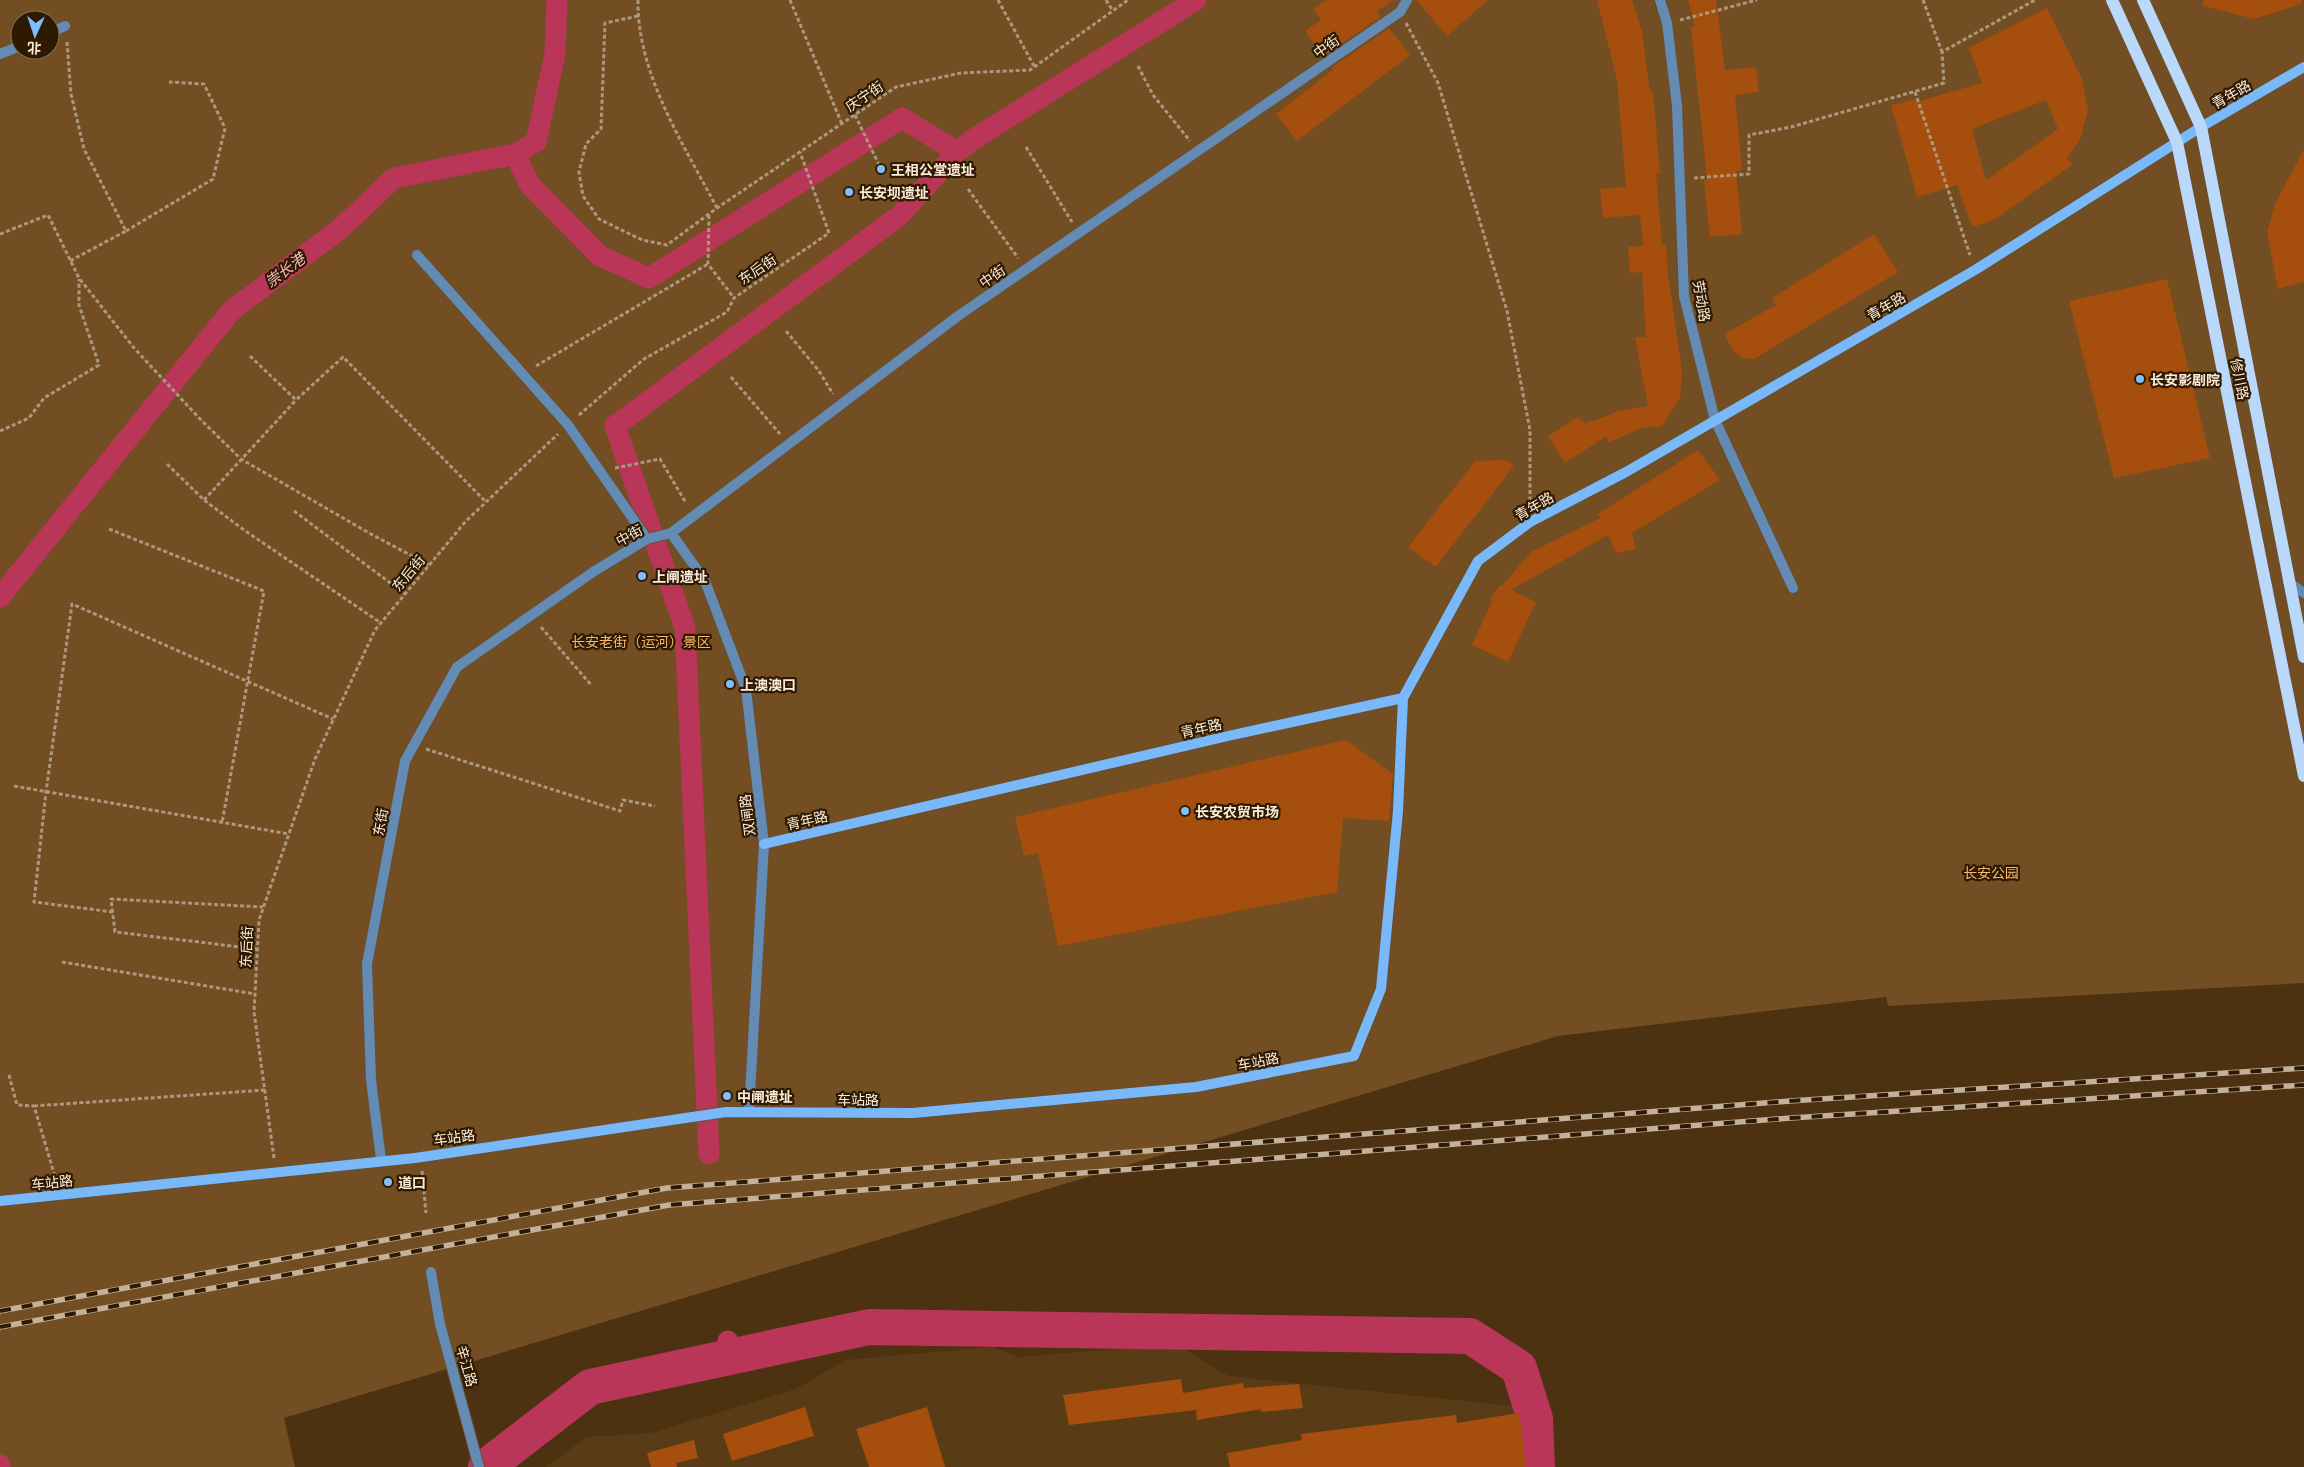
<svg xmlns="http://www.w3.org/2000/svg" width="2304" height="1467" font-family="Manrope,'Noto Sans SC',sans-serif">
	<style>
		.built { fill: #593c16 }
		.green { fill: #724e22; fill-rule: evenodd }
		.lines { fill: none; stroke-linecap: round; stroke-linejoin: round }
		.canal { stroke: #b93658; stroke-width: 21 }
		.river { stroke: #b93658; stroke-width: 36 }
		.building { fill: #a54e0d; fill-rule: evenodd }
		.lane-casing { stroke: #685030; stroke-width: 12 }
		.street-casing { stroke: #685030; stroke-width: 12 }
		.secondary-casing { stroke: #685030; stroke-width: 12 }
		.primary-casing { stroke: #685030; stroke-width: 14 }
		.path { stroke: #ad987f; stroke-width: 3; stroke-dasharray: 4 2.5; stroke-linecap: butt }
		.lane { stroke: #638bb3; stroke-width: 10 }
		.street { stroke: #638bb3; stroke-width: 10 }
		.secondary { stroke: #79b9f9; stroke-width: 10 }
		.primary { stroke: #bad9fa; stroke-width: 12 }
		.rail-casing { stroke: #c4b199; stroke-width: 5.5 }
		.rail { stroke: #2e1a01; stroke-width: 4; stroke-dasharray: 11; stroke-linecap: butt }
		.poi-dot { fill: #80bdfa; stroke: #2e1a01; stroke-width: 2 }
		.labels { text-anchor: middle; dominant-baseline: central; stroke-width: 4.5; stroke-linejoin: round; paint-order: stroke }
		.street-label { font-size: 14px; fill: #fdecda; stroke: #2e1a01 }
		.poi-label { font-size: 14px; font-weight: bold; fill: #fdecda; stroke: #2e1a01; text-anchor: start }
		.park-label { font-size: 14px; fill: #f8b86d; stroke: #2e1a01 }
		.water-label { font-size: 15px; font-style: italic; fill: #fdb9c3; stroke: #2e1a01 }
	</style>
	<rect width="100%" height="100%" fill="#4c3210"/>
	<path class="built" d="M1176 1344 1228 1376 1513 1406 1522 1467H546L587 1437 651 1433 796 1389 845 1360 992 1347 1019 1357Z"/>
	<path class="green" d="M0 0H2304V983L1888 1006 1886 997 1558 1036 284 1418 295 1467H0ZM20 20H50V50H20Z"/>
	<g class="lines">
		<path class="canal" d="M515 154 530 185 600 256 649 278 902 118 957 152
			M0 597 231 311 340 229 394 178 515 154 536 142 555 54 557 0
			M709 1154 685 628 615 426 899 216 957 152 972 140 1196 0
			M728 1341 730 1357
			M0 1465V1467"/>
		<path class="river" d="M486 1467 590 1387 869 1327 1470 1336 1519 1368 1535 1419 1537 1467"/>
	</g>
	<path class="building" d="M1326 0H1393L1377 11 1381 17 1323 56 1305 31 1321 20 1313 9Z
		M1416 0H1488L1447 36Z
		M1597 0H1632L1642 31 1650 93 1653 92 1660 173H1656L1662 245H1666L1668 274 1682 370 1680 398 1662 426 1641 428 1608 443 1607 436 1565 463 1548 436 1578 417 1585 423 1613 414V412L1648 406 1635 337H1646L1642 272 1630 273 1628 247 1643 246 1640 215 1603 218 1600 189 1626 187 1617 80Z
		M1688 0H1716L1725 70 1756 67 1759 92 1735 95 1742 170 1736 171 1742 234 1710 237 1704 179H1707L1691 27 1695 26Z
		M2203 0H2301V4L2254 19 2203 6Z
		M2047 8 2082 79 2088 110 2080 140 2067 158 2072 165 1994 220 1972 227 1957 185 1917 197 1891 105 1915 99 1916 102 1982 83 1969 48ZM2046 100 2058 129 1986 180 1972 129Z
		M1389 28 1410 55 1297 141 1276 114 1333 70 1331 68Z
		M2304 149V282L2278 289 2267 233 2275 204Z
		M1874 234 1898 272 1754 359 1741 358 1732 349 1724 334 1776 305 1772 298Z
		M2167 279 2210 458 2114 478 2069 301Z
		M1698 450 1720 480 1632 533 1636 549 1616 553 1608 535 1511 590 1536 602 1508 662 1472 645 1492 601 1489 600 1500 585 1502 586 1531 552 1600 518 1598 514Z
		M1506 460 1514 466 1436 567 1408 547 1475 461Z
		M1346 740 1393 774 1389 821 1343 818 1337 892 1058 946 1038 853 1024 856 1015 817Z
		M1181 1379 1183 1393 1243 1383 1244 1388 1299 1384 1303 1408 1261 1412V1409L1197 1420 1196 1410 1069 1425 1063 1395Z
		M805 1407 814 1436 732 1461 723 1434Z
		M927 1407 945 1467H869L856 1429Z
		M1519 1413 1526 1467H1230L1227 1453 1302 1440 1301 1434 1456 1415 1457 1423Z
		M694 1440 698 1458 676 1463 677 1467H651L647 1453Z"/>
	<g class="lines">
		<defs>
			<path id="lane" d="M417 255 568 425 647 539"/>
			<path id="street" d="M1660 0 1667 23 1677 106 1684 296 1715 420 1793 588
				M50 33 65 26
				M0 54 20 46
				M671 533 705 581 746 689 764 844 749 1112
				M2288 582 2304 593
				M381 1160 371 1080 367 964 405 761 457 667 593 572 647 539 671 533 958 316 1400 12 1407 0
				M431 1272 440 1324 479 1467"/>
			<path id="secondary" d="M764 844 1228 736 1403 698
				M0 1201 415 1158 726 1112 913 1113 1196 1087 1354 1056 1381 989 1398 811 1403 698 1478 561 1530 522 1626 472 1975 270 2201 127 2304 67"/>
			<path id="primary" d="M2112 0 2177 142 2304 776
				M2143 0 2201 127 2304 657"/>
		</defs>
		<use href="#lane" class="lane-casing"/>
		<use href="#street" class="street-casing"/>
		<use href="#secondary" class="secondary-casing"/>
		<use href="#primary" class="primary-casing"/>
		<path class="path" d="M638 0C637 74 684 145 717 208
			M790 0 842 124
			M998 0 1034 66
			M1106 0 1113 11
			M1923 0 1942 52
			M638 16 605 23 601 129 586 144 579 172 583 196 599 219 642 240 667 245 717 208 896 87 961 73 1030 70 1128 0
			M1680 20 1757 0
			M1406 23 1438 83 1507 311 1530 430V507
			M67 42 71 94 84 149 126 231 70 261
			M1138 66 1153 95 1190 141
			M1915 92 1970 255
			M855 115 881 169
			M1026 147 1072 222
			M1694 178 1749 174V135L1791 127 1944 83 1942 52 2035 0
			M968 189 1018 258
			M709 215 708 264 734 298
			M126 231 213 179 225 128 204 84 169 82
			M0 234 48 215 79 278 134 348 202 421 241 459 369 533 429 565
			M786 331 819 371 833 394
			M250 356 296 400 343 357 486 502
			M536 366 708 264
			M731 377 780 434
			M579 415 644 359 727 312 734 298 829 233 800 152
			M0 431 29 418 44 398 99 365 79 305V279
			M167 464 204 500 244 530 381 623
			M615 468 660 459 686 503
			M204 500 296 400
			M294 511 405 594
			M109 529 264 591 222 823
			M541 627 592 686
			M426 749 620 811 623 800 655 806
			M14 786 289 834
			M113 912 34 902 46 792 72 604 333 719
			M257 949 115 932 111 899 263 907
			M62 962 255 994
			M9 1075 17 1105 34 1106 56 1180
			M34 1106 265 1090
			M274 1158 254 1012 259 920 315 759 375 630 466 521 558 434
			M422 1171 426 1213"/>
		<use href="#lane" class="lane"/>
		<use href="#street" class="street"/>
		<use href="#secondary" class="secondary"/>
		<use href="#primary" class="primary"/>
		<defs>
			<path id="rail" d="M0 1311 667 1188 1790 1101 2304 1068
				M0 1327 669 1205 1791 1118 2304 1085"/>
		</defs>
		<use href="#rail" class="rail-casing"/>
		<use href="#rail" class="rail"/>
	</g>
	<g class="poi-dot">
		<circle cx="881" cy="169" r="5"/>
		<circle cx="849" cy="192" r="5"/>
		<circle cx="2140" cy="379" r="5"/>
		<circle cx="642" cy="576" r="5"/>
		<circle cx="730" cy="684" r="5"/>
		<circle cx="1185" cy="811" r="5"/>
		<circle cx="727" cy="1096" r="5"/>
		<circle cx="388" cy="1182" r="5"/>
	</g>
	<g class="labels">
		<g class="street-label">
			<text transform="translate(1326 46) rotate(-35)">中街</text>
			<text transform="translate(2231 94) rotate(-30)">青年路</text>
			<text transform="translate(864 96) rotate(-34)">庆宁街</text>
			<text transform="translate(757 269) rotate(-34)">东后街</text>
			<text transform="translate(992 276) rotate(-34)">中街</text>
			<text transform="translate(1702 301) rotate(80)">劳动路</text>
			<text transform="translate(1886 306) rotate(-30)">青年路</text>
			<text transform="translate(2240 379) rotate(79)">修川路</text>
			<text transform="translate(1534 506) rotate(-30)">青年路</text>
			<text transform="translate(629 535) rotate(-28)">中街</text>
			<text transform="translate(408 573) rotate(-50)">东后街</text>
			<text transform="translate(1201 728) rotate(-13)">青年路</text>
			<text transform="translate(747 815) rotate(-97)">双闸路</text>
			<text transform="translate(807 820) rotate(-13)">青年路</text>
			<text transform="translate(380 822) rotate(-80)">东街</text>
			<text transform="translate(246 947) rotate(-87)">东后街</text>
			<text transform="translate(1258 1061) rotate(-11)">车站路</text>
			<text x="858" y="1099">车站路</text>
			<text transform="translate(454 1137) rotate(-8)">车站路</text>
			<text transform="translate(52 1182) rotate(-6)">车站路</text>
			<text transform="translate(467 1366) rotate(74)">辛江路</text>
		</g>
		<g class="poi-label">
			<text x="891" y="169">王相公堂遗址</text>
			<text x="859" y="192">长安坝遗址</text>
			<text x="2150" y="379">长安影剧院</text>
			<text x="652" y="576">上闸遗址</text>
			<text x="740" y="684">上澳澳口</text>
			<text x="1195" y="811">长安农贸市场</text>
			<text x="737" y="1096">中闸遗址</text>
			<text x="398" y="1182">道口</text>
		</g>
		<g class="park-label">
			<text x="641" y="641">长安老街（运河）景区</text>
			<text x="1991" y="872">长安公园</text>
		</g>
		<g class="water-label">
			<text transform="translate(285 270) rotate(-37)">崇长港</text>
		</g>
	</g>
	<g transform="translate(35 35) rotate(183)"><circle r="24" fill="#2e1a01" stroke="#816e58"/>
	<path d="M0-4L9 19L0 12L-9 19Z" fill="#80bdfa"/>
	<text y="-8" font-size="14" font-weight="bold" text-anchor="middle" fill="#fdecda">北</text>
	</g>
</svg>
